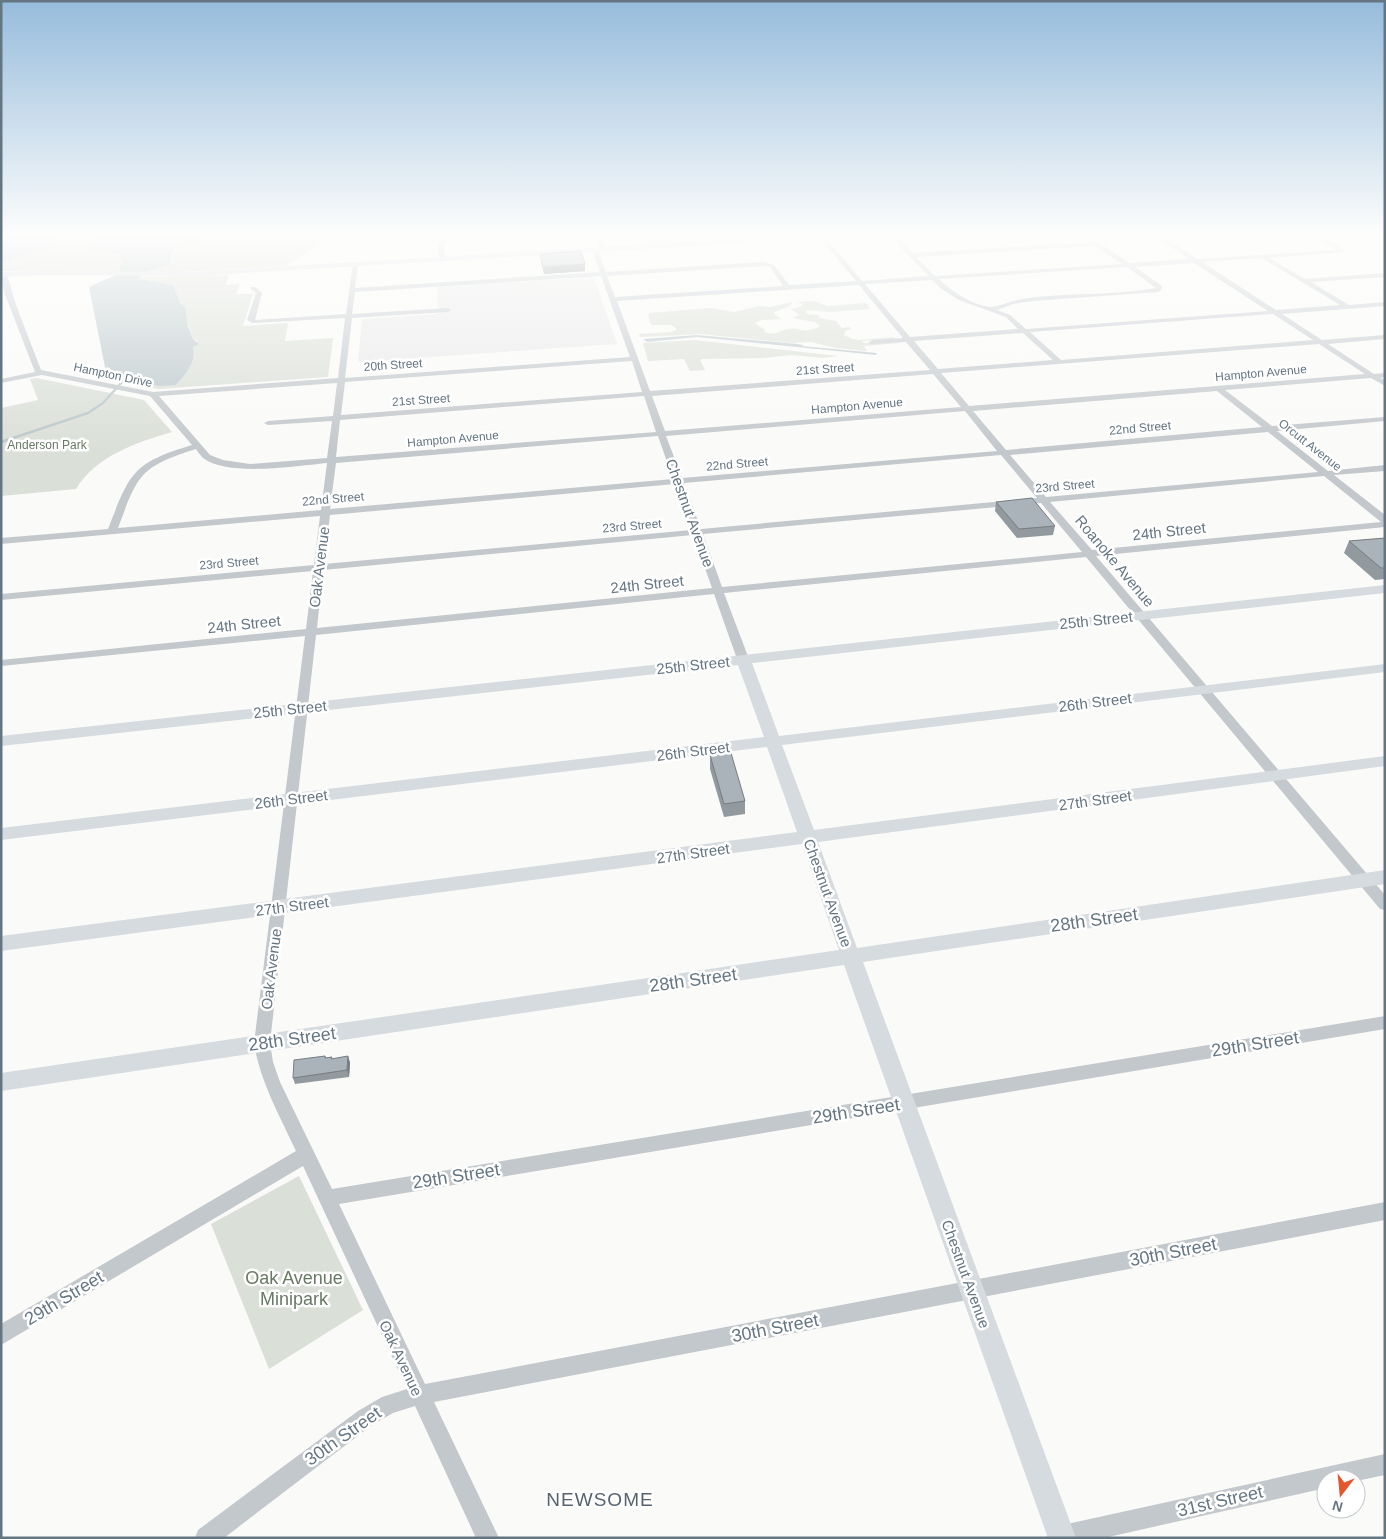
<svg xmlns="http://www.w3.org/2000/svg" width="1386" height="1539" font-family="Arial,sans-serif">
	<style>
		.built { fill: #e8e9e9 }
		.green { fill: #dadfd7 }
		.water { fill: #bbc7cb }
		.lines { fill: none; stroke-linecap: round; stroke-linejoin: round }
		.stream { stroke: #bbc7cb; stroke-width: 2.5 }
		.minor { fill: #c3c8cc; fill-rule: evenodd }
		.major { fill: #d6dbdf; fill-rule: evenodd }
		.wall { fill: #929a9f }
		.shaded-wall { fill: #777d82 }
		.building { fill: #aab3b9; stroke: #777d82 }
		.labels { text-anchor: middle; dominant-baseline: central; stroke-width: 5; stroke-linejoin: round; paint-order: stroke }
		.far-street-label { font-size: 12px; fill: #657683; stroke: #fff }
		.far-park-label { font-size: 12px; fill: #687a64; stroke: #fff }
		.street-label { font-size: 15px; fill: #657683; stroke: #fff }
		.near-street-label { font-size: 18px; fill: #657683; stroke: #fff }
		.near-park-label { font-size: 18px; fill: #687a64; stroke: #fff }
		.near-neighbourhood-label { font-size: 19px; letter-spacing: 1px; fill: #57646e; stroke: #fff }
	</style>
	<rect width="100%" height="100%" fill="#fafaf8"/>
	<path class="built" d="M594 277 617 344 358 362 362 319 438 314 437 287Z"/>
	<path class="green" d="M64 235H90L88 241 96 251 110 252 121 257 124 263 120 266 121 272 1 271V262L51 248Z
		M209 235H336L285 266 182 272H144L171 264C175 232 198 253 209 235Z
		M229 275 226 285 240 284 236 294H253L243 326 288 323 285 341 333 338 328 377 159 389 127 384 131 381 176 385C186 374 197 362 193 347L198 341 193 339 184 310 173 285 140 281V277Z
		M814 301 827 306 866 303 870 309 831 312 807 310 806 314 818 315 820 318 836 321 842 328 849 327 851 329 845 331 844 335 852 339 859 340 894 337 895 339 862 341 864 343 898 341 899 343 864 346 867 351 836 348 811 342 791 343 701 334 640 337 639 334 672 332 676 330V328L671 325H651L648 315 650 313 711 308 734 312 758 306 770 307 792 302 790 306 774 312V314L781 319 761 320 755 323 765 330 764 332C774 336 779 331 788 329 799 326 803 336 820 326L815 322 792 318 799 315 791 309 802 306 803 304 797 302Z
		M695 340 838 356 823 358 791 355 764 358 702 359 700 360 705 370 690 371 684 359 648 361 643 343Z
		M37 378 144 400 172 432C137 442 96 456 76 489L1 496V408L38 400 30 379Z
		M299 1176 363 1310 269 1369 211 1224Z"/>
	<path class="water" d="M1 235H64L51 248 1 262Z
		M90 235H209L203 241 176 248 173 250 170 265 144 272 139 279 173 285 181 304 185 307 188 326 193 339 199 344 193 347C197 362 186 374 176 385L160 386 132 381 127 384 117 382V379L107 377 89 287 120 273V266L123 263 119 255 91 250 88 248Z
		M697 335 798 344 803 345 802 346 877 353 876 355 697 337 647 342 643 339Z"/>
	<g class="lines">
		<path class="stream" d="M1 442 88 413 103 403 121 383"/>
		<path class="minor" d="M443 235H449L444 247 445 259 442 261 439 259 438 247Z
			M599 235H608L602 239 605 248 599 253 606 272 764 262 774 265 789 285 856 281 820 238 815 235 824 236 862 281 929 276 888 235H895L913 253 1094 242 1103 245 1130 263 1189 259 1153 235H1161L1197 259 1336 250 1314 235H1322L1344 250V252L1269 258 1305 279 1385 273V277L1311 282 1349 305 1385 302V306L1282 314 1322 340 1385 335V339L1328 344 1374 374 1385 373V377L1380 378 1385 380V386L1371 378 1225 390 1272 426 1385 417V421L1277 431 1328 471 1385 465V471L1334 475 1385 515V527L1096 556 1385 895V910L1380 909 1086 557 724 593 749 659 743 662 737 659 714 594 316 635 270 1043 273 1062 280 1082 332 1189 1385 1016V1029L339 1204 425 1384 1385 1202V1220L434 1402 499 1538H476L415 1406 393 1413 372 1425 224 1538H195L198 1530 358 1411 382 1397 407 1389 303 1166 1 1345V1324L296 1151C280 1116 260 1082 254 1043L305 636 1 666V660L306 629 313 571 1 600V594L314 565 320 516 1 544V538L108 529C130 473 132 463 192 445L150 396 42 375 1 383V379L35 372 4 292 1 273 4 272 7 274 16 305 41 370 153 392 338 378 345 318 252 323 247 320 256 293 251 289V287H255L262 293 255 320 346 314 353 263 358 264 355 288 600 272 593 253 599 248 596 238ZM1094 246 1122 264 935 276 916 257ZM1262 258 1340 305 1276 310 1202 262ZM1194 263 1268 311 1026 329 1010 315 997 310 1013 304 1033 301 1158 292 1161 290 1162 286 1135 267ZM764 266 770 267 783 286 615 297 607 276ZM1127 267 1156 288C1112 296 1066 292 1022 299 1013 300 996 308 989 307 971 304 952 292 939 279ZM601 276 630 357 345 378 352 318 448 312 451 310 448 308 352 314 355 292ZM932 280 943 290 959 300 1006 317 1018 329 910 337 865 284ZM859 285 903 338 873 340 869 342 870 344 906 342 930 370 650 391 617 301ZM1273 314 1313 340 1061 360 1030 332ZM1023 333 1053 360 938 369 914 341ZM1319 344 1365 374 969 406 941 373ZM632 361 642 392 341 415 345 382ZM933 374 961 407 665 431 652 396ZM337 383 333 416 268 421 264 423 268 425 332 421 327 458 250 464 223 460 210 455 159 396ZM1217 391 1262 427 1006 450 973 411ZM644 396 656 432 336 457 340 420ZM965 411 997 451 682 478 666 436ZM1268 432 1318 472 1046 497 1010 455ZM658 436 673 479 330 509 336 463ZM196 449C198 452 201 456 203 458 227 477 297 466 327 463L321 510 118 528C138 475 139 467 196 449ZM1001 455 1037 498 701 529 684 483ZM1324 476 1381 522 1092 550 1050 502ZM675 484 691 530 324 564 330 515ZM1041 503 1082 552 722 587 703 534ZM693 535 712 588 317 628 323 570Z
			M712 235H718L722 244H718Z
			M1385 1454V1475L1356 1481V1479H1326V1488L1104 1538 1047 1537 1050 1529 1058 1526Z"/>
		<path class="major" d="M798 235H849L845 237 193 276 43 275 1 277V272L43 271 193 272Z
			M1385 585V593L752 663 779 736 1385 664V672L782 745 814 830 1385 756V766L818 842 857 948 1385 870V884L863 962 1076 1538H1048L844 965 1 1091V1073L839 950 802 844 1 951V936L797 832 767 747 1 840V828L764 737 738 665 1 746V736Z"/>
	</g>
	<path class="wall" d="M540 254 585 264V271L544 274 541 261Z
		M996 502 1055 526 1053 535 1017 538 995 511Z
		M1385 538V579L1375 580 1344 553 1349 541Z
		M710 755 745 801V814L724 817 710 769Z
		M325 1056 326 1058 332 1059 348 1056 350 1063 349 1077 295 1084 293 1078Z"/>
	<path class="shaded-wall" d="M585 264V271L544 274 543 267Z
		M348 1056 350 1063 349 1077 347 1070Z"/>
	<path class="building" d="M581 251 585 264 543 267 540 254Z
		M1032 498 1055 526 1019 529 996 502Z
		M1385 538V568H1381L1349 541Z
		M731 753 745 801 724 804 710 755Z
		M325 1056V1058L332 1057 331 1059 348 1056 347 1070 293 1078 294 1060Z"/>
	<linearGradient id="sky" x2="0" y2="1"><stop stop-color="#96bcdc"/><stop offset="0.52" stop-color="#fdfdfc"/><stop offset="1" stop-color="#fdfdfc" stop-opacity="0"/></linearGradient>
	<rect width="1386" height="451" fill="url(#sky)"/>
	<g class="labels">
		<g class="far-street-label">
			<text transform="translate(393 365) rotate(-4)">20th Street</text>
			<text transform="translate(825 369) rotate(-4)">21st Street</text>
			<text transform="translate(1261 373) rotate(-5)">Hampton Avenue</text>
			<text transform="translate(113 375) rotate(12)">Hampton Drive</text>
			<text transform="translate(421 400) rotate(-4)">21st Street</text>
			<text transform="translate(857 406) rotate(-5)">Hampton Avenue</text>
			<text transform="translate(1140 428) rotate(-5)">22nd Street</text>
			<text transform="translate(453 439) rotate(-5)">Hampton Avenue</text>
			<text transform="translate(1310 445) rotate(38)">Orcutt Avenue</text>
			<text transform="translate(737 464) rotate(-5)">22nd Street</text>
			<text transform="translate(1065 486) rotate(-5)">23rd Street</text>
			<text transform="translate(333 499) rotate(-5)">22nd Street</text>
			<text transform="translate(632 526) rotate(-5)">23rd Street</text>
			<text transform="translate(229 563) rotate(-5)">23rd Street</text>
		</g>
		<g class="far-park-label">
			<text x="47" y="445">Anderson Park</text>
		</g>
		<g class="street-label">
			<text transform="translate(690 513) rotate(70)">Chestnut Avenue</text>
			<text transform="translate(1169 531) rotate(-6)">24th Street</text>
			<text transform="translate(1115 561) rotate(50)">Roanoke Avenue</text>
			<text transform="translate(319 567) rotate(-83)">Oak Avenue</text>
			<text transform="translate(647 584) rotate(-6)">24th Street</text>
			<text transform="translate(1096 620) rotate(-6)">25th Street</text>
			<text transform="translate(244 624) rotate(-6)">24th Street</text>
			<text transform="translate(693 665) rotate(-6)">25th Street</text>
			<text transform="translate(1095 702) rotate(-7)">26th Street</text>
			<text transform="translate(290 709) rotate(-6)">25th Street</text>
			<text transform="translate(693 751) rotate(-7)">26th Street</text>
			<text transform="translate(291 799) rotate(-7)">26th Street</text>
			<text transform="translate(1095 800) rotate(-8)">27th Street</text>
			<text transform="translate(693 853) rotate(-8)">27th Street</text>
			<text transform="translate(828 893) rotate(70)">Chestnut Avenue</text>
			<text transform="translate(292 906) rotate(-7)">27th Street</text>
			<text transform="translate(271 969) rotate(-83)">Oak Avenue</text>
			<text transform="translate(966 1274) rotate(70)">Chestnut Avenue</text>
			<text transform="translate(401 1358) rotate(65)">Oak Avenue</text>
		</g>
		<g class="near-street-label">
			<text transform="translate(1094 920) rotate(-8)">28th Street</text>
			<text transform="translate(693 980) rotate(-8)">28th Street</text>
			<text transform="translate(292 1039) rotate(-8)">28th Street</text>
			<text transform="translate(1255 1044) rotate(-9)">29th Street</text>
			<text transform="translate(856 1111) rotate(-9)">29th Street</text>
			<text transform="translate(456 1176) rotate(-9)">29th Street</text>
			<text transform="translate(1173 1252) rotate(-11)">30th Street</text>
			<text transform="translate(64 1298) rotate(-31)">29th Street</text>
			<text transform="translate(775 1328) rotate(-11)">30th Street</text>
			<text transform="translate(343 1436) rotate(-35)">30th Street</text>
			<text transform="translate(1220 1501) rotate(-13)">31st Street</text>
		</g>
		<g class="near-park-label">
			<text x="294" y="1278">Oak Avenue<tspan x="294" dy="21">Minipark</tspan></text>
		</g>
		<g class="near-neighbourhood-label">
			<text x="600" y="1499">NEWSOME</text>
		</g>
	</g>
	<rect width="1386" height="1539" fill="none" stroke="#657683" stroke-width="5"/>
	<g transform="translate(1341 1494) rotate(196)"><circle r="24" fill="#ffffff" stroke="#c1c8cd"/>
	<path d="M0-4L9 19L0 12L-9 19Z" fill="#e4572e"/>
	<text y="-8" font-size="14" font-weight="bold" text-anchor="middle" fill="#657683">N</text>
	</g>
</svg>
